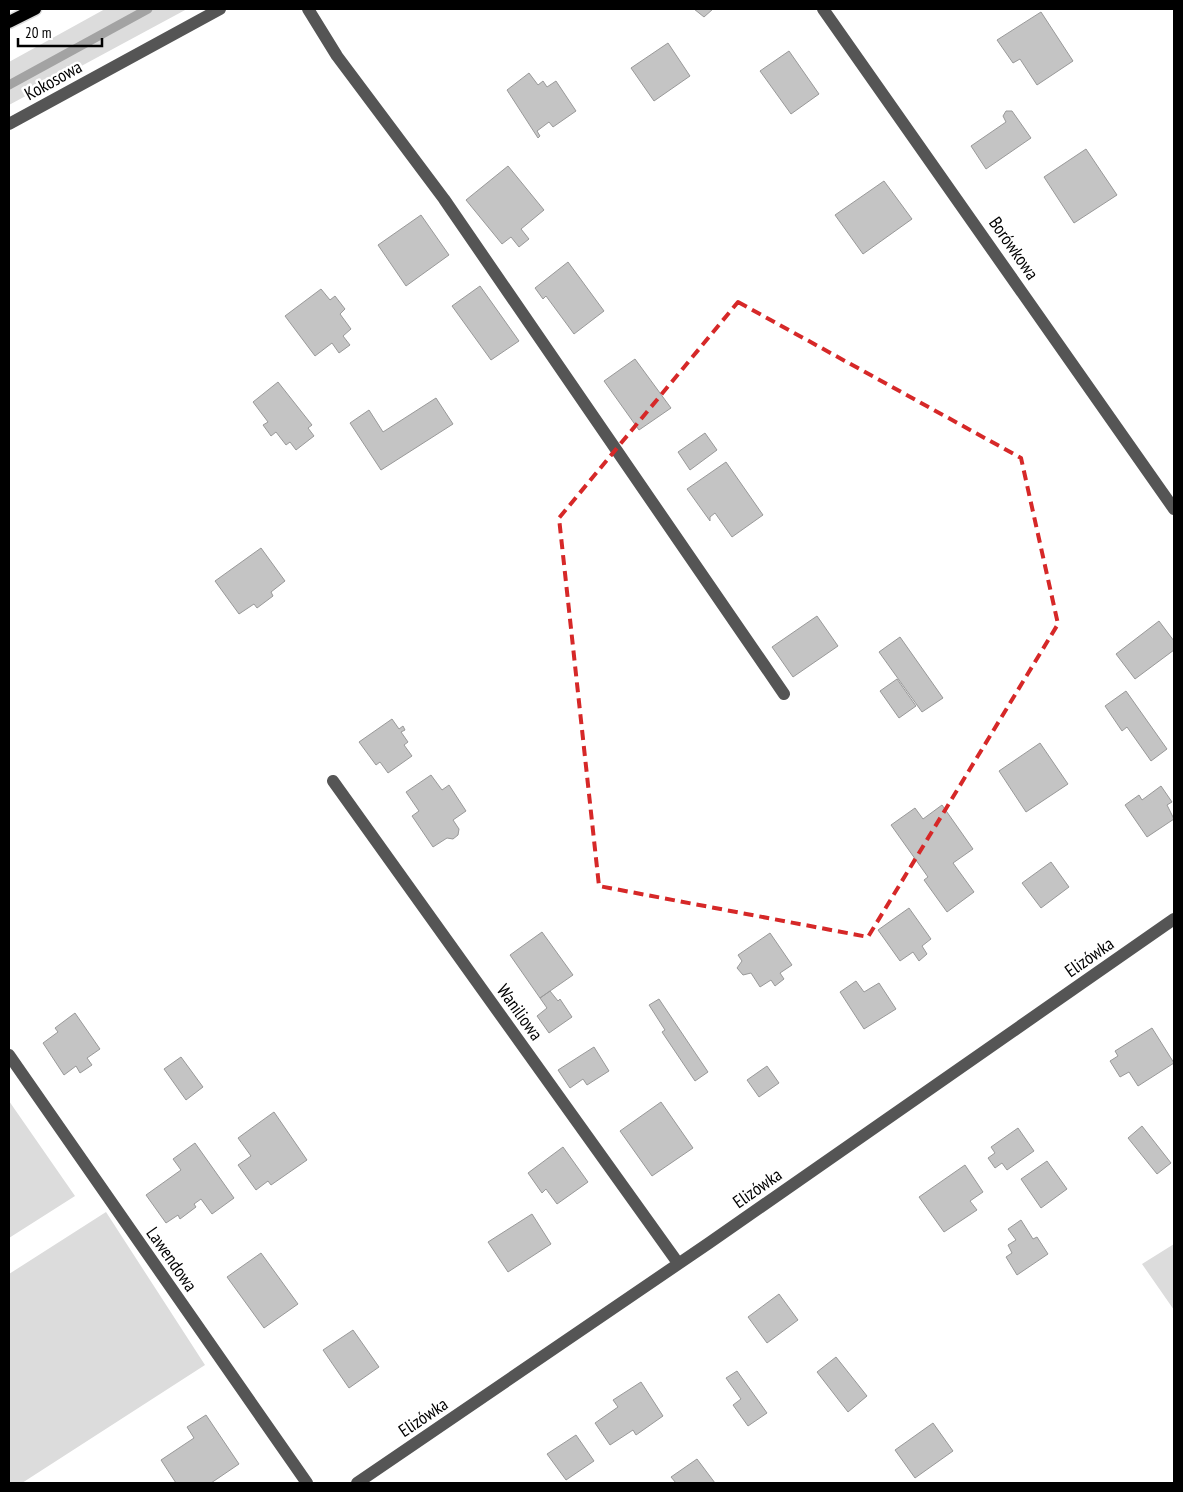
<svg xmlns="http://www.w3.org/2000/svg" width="1183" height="1492" font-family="'PT Sans Narrow',sans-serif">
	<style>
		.green { fill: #dcdcdc }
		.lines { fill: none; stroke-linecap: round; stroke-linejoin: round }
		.stream { stroke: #a3a3a3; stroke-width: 9 }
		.building { fill: #c4c4c4; stroke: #999 }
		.major-casing { stroke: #dbdbdb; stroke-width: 15 }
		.minor { stroke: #555; stroke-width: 12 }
		.major { stroke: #000; stroke-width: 12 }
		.marked { fill: none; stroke: #d62828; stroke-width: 4; stroke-dasharray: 10 6; stroke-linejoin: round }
		.labels { text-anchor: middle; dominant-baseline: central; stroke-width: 5; stroke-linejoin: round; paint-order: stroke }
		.street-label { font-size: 18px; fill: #000; stroke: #fff }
	</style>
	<rect width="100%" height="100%" fill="#fff"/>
	<path class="green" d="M105 9H187L9 105V62Z
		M9 1101 75 1196 9 1238Z
		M106 1212 205 1365 22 1483H9V1274Z
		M1174 1244V1310L1142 1264Z"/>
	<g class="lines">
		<path class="stream" d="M9 85 148 9"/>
	</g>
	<path class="building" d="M694 9H713L704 17Z
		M1041 12 1073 61 1037 85 1020 59 1013 63 997 40Z
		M668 43 690 76 654 101 631 68Z
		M789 51 819 94 791 114 760 71Z
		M529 73 538 85 543 81 547 87 556 81 576 111 553 127 549 122 537 131 540 136 538 138 507 90Z
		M1006 111H1012L1031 138 986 169 971 146 1006 122 1003 116Z
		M1086 149 1117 195 1074 223 1044 177Z
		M508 166 544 210 521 229 529 239 519 247 511 237 502 244 466 200Z
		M884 181 912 219 863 254 835 215Z
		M421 215 449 255 406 286 378 245Z
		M568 262 604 311 574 334 546 296 543 299 535 288Z
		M480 286 519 341 491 360 452 306Z
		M321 289 330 300 335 296 345 309 340 314 351 329 343 336 350 345 339 353 332 343 315 356 285 316Z
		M635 359 671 408 639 430 604 381Z
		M278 382 312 425 308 428 314 436 296 450 290 442 286 445 276 432 271 436 263 425 268 422 253 402Z
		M436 398 453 424 381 470 350 423 369 410 383 432Z
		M705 433 717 450 690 470 678 452Z
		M726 462 763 515 732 537 715 513 710 517V521L687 489Z
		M261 548 285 581 271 592 273 596 257 608 254 604 239 614 215 581Z
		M817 616 838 646 793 677 772 647Z
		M1159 621 1174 641V650L1135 679 1116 654Z
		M900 637 943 698 922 712 879 652Z
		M897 679 916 706 899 718 880 691Z
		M1126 691 1167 749 1151 761 1127 727 1122 731 1105 706Z
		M392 719 399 729 403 726 405 730 401 732 408 742 404 745 412 756 388 773 380 762 376 765 359 742Z
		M1040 743 1068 784 1026 812 999 771Z
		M431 775 442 790 449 785 466 811 453 820 459 829 458 835 453 839 447 838 433 847 412 816 419 811 406 792Z
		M1161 786 1172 802 1167 805 1174 819 1147 837 1125 805 1139 795 1142 800Z
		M942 805 973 849 953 863 974 892 947 912 924 880 928 877 891 825 915 808 923 819Z
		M1051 862 1069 887 1041 908 1022 883Z
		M909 908 931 939 922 946 927 954 919 961 913 952 900 961 878 930Z
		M542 932 573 975 540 998 510 955Z
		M770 933 792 965 780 973 784 979 775 986 771 980 760 987 751 973 743 975 737 968 742 961 738 955Z
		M856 981 864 992 879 983 896 1009 864 1029 840 992Z
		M550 991 558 1001 560 999 572 1017 549 1033 537 1016 547 1008 540 998Z
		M659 999 708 1072 695 1081 662 1032 665 1030 649 1005Z
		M75 1013 100 1049 87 1058 92 1065 80 1073 76 1066 64 1075 43 1043 58 1032 55 1028Z
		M1152 1028 1174 1063 1138 1086 1129 1072 1120 1077 1110 1061 1118 1056 1115 1051Z
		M594 1047 609 1071 587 1085 583 1079 570 1088 558 1070Z
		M181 1057 203 1087 186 1100 164 1069Z
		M767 1066 779 1083 759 1097 747 1080Z
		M661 1102 693 1148 652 1176 620 1131Z
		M274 1112 307 1160 271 1185 268 1181 256 1190 238 1165 251 1156 238 1138Z
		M1142 1126 1171 1163 1157 1174 1128 1138Z
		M1018 1128 1034 1151 1007 1170 1002 1163 995 1168 988 1158 995 1153 991 1147Z
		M195 1143 234 1198 212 1214 201 1199 194 1204 196 1207 180 1219 178 1215 166 1223 146 1195 181 1170 173 1159Z
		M563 1147 588 1182 557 1204 546 1189 542 1193 528 1173Z
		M1047 1161 1067 1189 1041 1208 1021 1179Z
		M965 1165 983 1192 970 1201 977 1210 944 1232 919 1197Z
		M532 1214 551 1244 508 1272 488 1242Z
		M1021 1220 1033 1239 1037 1237 1048 1254 1017 1275 1006 1257 1012 1253 1008 1245 1016 1240 1008 1229Z
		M261 1253 298 1304 264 1328 227 1277Z
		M779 1294 798 1320 767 1343 748 1317Z
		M353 1330 379 1367 349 1388 323 1350Z
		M836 1357 867 1396 848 1412 817 1372Z
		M737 1371 767 1413 748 1426 733 1405 741 1399 726 1378Z
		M641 1382 663 1416 636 1435 633 1430 610 1445 595 1423 618 1407 613 1400Z
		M206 1415 239 1464 211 1483H176L161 1460 194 1438 187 1427Z
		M933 1423 953 1451 915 1478 895 1450Z
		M576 1435 594 1461 566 1480 547 1454Z
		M697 1459 715 1483H676L671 1477Z"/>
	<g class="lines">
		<defs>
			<path id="major" d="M9 22 35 9"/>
		</defs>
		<use href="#major" class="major-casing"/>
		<path class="minor" d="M308 9 337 56 444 199 784 694
			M823 9 1174 509
			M9 124 220 9
			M333 781 678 1263
			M9 1055 307 1483
			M357 1483 709 1243 1174 919"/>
		<use href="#major" class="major"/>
	</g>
	<path class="marked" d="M738 302 1021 458 1058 624 868 937 599 886 559 518Z"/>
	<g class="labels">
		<g class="street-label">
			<text transform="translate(53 80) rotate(-29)">Kokosowa</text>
			<text transform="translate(1014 248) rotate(55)">Borówkowa</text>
			<text transform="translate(1089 957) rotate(-35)">Elizówka</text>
			<text transform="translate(520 1012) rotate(54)">Waniliowa</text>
			<text transform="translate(757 1188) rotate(-35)">Elizówka</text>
			<text transform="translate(172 1259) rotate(55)">Lawendowa</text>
			<text transform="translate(423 1417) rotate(-34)">Elizówka</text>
		</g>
	</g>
	<rect width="1183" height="1492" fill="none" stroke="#000000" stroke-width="20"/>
	<path d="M18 38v8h84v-8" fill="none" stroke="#000000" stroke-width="2.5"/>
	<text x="25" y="38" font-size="15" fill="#000000" stroke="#ffffff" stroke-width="4" paint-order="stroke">20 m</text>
</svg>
